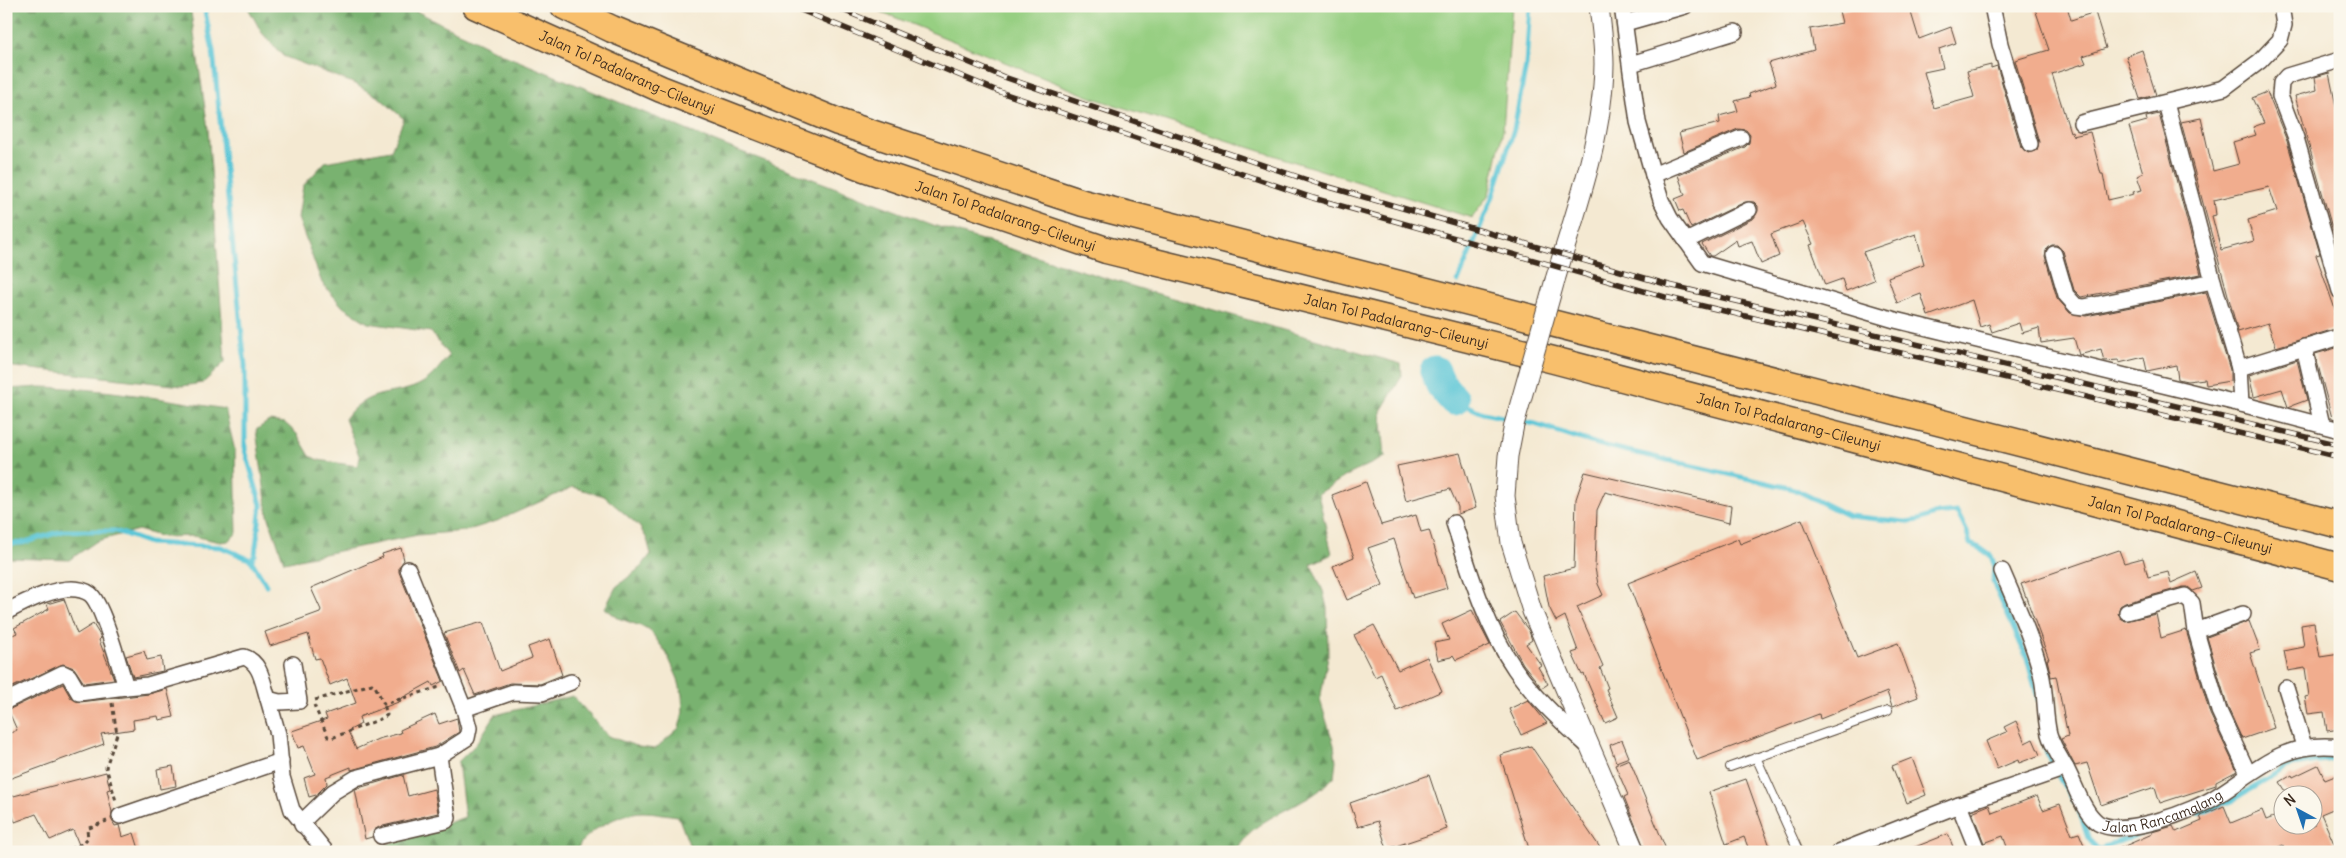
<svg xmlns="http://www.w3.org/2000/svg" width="2346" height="858" font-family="Delius,sans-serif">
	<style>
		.green { fill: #97cf82; stroke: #697c50 }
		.forest { fill: url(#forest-firs); stroke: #5a6e47 }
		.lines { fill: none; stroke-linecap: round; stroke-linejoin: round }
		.stream { stroke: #5cc6d7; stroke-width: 5 }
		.river { stroke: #5cc6d7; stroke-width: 31 }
		.building { fill: #f1ad8e; fill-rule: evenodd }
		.service-casing { stroke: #574739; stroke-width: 10 }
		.minor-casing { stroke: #574739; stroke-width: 18 }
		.tertiary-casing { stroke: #574739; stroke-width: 21 }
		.motorway-casing { stroke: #574739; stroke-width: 29 }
		.path { stroke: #574739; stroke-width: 3; stroke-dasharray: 4 4; stroke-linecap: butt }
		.service { stroke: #fff; stroke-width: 8 }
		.minor { stroke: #fff; stroke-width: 15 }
		.tertiary { stroke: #fff; stroke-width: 19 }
		.motorway { stroke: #f8bf6c; stroke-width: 26 }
		.rail-casing { stroke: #3b2a1e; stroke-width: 5.5 }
		.rail { stroke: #fbf7ec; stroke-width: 4; stroke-dasharray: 11; stroke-linecap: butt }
		.tertiary-bridge-casing { stroke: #574739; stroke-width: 21; stroke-linecap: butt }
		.tertiary-bridge { stroke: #fff; stroke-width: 19 }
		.labels { text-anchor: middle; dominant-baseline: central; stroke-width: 4; stroke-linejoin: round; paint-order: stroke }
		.street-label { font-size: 14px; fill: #3b2a1e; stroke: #fbf7ec }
	</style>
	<defs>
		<pattern id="forest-firs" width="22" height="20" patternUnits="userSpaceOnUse" patternTransform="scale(1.25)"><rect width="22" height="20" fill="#79b270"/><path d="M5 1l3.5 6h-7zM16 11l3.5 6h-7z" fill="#64915b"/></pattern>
	</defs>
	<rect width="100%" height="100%" fill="#fbf7ec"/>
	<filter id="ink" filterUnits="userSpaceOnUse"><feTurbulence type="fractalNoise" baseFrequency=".02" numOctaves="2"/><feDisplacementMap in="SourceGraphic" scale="10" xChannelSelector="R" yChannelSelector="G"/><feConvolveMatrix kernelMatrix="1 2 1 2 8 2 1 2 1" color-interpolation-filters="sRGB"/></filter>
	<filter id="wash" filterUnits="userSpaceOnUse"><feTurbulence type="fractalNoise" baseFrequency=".0096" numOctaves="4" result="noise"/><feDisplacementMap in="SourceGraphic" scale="20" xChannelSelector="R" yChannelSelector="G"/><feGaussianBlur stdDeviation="1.12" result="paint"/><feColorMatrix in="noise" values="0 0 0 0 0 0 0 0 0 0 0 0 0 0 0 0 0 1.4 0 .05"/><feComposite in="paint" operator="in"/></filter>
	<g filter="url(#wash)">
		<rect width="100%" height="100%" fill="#f4e9d2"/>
		<path class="green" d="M867 6H1512L1503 130 1489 194 1472 218 1093 98Z"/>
		<path class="forest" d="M6 6H190L208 129 225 362 203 383 182 386 6 366Z
			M247 6H406L504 55 718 143 936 226 1148 291 1401 364 1402 376 1381 411 1385 457 1346 476 1318 494 1332 554 1311 564 1323 591 1327 608 1328 656 1320 700 1334 745 1336 761 1334 777C1327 783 1321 790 1313 795 1290 810 1245 824 1237 852H692L678 816C667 815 655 812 643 812 622 812 583 831 576 852H371L372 850 465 817 458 762 477 743 495 715 573 696 608 736 639 747 655 749 679 728 683 712 682 695 678 679 667 654 649 629 618 618 605 608 616 587 641 567 651 554 647 539 639 526 604 496 573 487 497 521 465 531 418 535 284 562 268 515 256 430 269 421 285 423 297 434 310 456 318 460 357 466 360 458 345 419C370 383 402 400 428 379 436 373 442 363 449 356L431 332 368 323 343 307 322 283 298 218 303 186 325 162 391 150 404 119 380 98 353 83 283 56 262 33Z
			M41 387C102 388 164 399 225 409L235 451 237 533 228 541 220 542 193 536 163 537 138 530 97 541 69 560 6 558V389Z"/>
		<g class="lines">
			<path class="stream" d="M204 6 213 51 245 366V450L261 505 255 555 251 560
				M1458 281 1493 196 1514 129 1526 65 1530 6
				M1454 400 1483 413 1535 424 1597 444 1794 489 1849 516 1906 522 1919 520 1934 514 1957 512 1967 532 1970 544 1980 548 1991 556 1994 564 1993 582 2027 658 2038 699
				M6 544 22 543 63 531H116L149 543 221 547 251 560 266 585
				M2043 737C2046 760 2062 782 2074 801
				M2079 810 2088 838 2098 849 2160 827
				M2198 813 2231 801 2292 765 2340 758"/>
			<path class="river" d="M1435 371 1441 385 1454 400"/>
		</g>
		<g id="blocks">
			<path class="building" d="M1858 6H1909L1919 39 1951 27 1956 43 1939 49 1943 68 1924 72 1934 108 1974 97 1967 71 1991 65V68L1997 66 2021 147 2028 153 2037 150 2039 142 2015 60 2049 50 2035 9 2043 6H2067L2071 20 2095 12 2106 48 2083 56 2086 63 2052 74 2070 132 2072 131 2073 136 2090 132 2101 174H2103L2108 200 2134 194 2133 192 2142 190 2137 176 2143 173 2129 126 2147 121 2146 117 2159 114 2201 274 2081 297 2074 290 2063 251 2057 245H2052L2047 248 2045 256 2057 298 2070 313 2086 316 2206 292 2230 370V381L2206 385 2205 379 2187 381 2178 379 2176 365 2147 371 2144 357 2119 363V360L2104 361 2101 349 2079 355 2074 338 2041 343 2039 328 2022 333 2019 323 1992 332 1989 324 1980 327 1972 300 1928 316 1921 294 1897 303 1888 277 1924 264 1916 234 1863 252 1874 280 1846 291 1842 279 1825 285 1810 245 1813 244 1803 222 1771 234 1779 256 1761 264 1752 241 1738 246 1736 240 1713 256H1710L1702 244 1754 218 1758 211V206L1754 202H1745L1691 228 1683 210 1680 211 1675 199 1685 195 1678 175 1745 147 1749 143 1750 135 1746 130 1738 129 1684 152 1679 133 1720 123 1719 116 1738 111 1735 101 1750 97 1749 94 1776 84 1769 63 1814 50 1810 29 1842 23 1839 11Z
				M2142 50 2156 95 2140 99 2126 56Z
				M2329 73 2337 111 2340 110V249H2338L2295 96 2317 90 2315 77Z
				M2267 92 2287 141 2320 254 2316 255 2336 312 2334 313 2338 328 2276 347 2268 323 2238 332 2181 122 2201 118 2213 171 2239 164 2233 142 2256 135 2253 127 2264 123 2252 98ZM2269 187 2277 211 2248 220 2254 241 2221 250 2212 216 2216 215 2214 200Z
				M2340 347V420L2332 418 2315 354Z
				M2297 360 2307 400 2288 407 2282 389 2254 397 2249 375Z
				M1460 453 1476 508 1458 514V507L1450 489 1406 501 1397 466Z
				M1585 472 1731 506 1729 523 1605 492 1597 510 1595 568 1598 584 1603 595 1577 607 1603 666 1600 668 1608 688 1606 689 1618 717 1605 723 1584 674 1582 675 1572 653 1578 651 1565 616 1556 621 1549 607 1543 576 1574 568 1576 499Z
				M1366 482 1381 525 1416 515 1421 532 1429 530 1447 588 1413 598 1394 539 1368 548 1383 585 1347 600 1333 566 1354 557 1332 495Z
				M1802 519 1857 658 1898 643 1918 697 1892 707 1887 692 1820 719 1819 714 1697 760 1628 583 1738 539 1740 544Z
				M401 548 404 560 399 567V572L443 681 433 686 431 682 400 699 401 701 359 717 361 724 348 731 356 749 378 739 401 733 400 730 435 714 439 724 457 718 459 732 435 747 351 770V767L326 777 327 784 316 795 309 797 304 778 315 774 304 746 298 748 292 731 327 719 325 714 356 703 347 678 330 685 320 658 315 659 308 634 270 646 265 632 320 612 321 610 311 588 383 557 382 554Z
				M2119 550 2124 563 2143 558 2148 577 2168 572 2171 583 2196 572 2202 588 2193 591 2188 587H2183L2125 603 2120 606 2118 614 2125 621 2156 614 2161 638 2186 630 2210 714 2237 771 2216 782V785L2160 803 2155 787 2101 805 2087 763 2075 766 2061 739 2068 736 2056 676 2051 677 2047 659H2049L2021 584Z
				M64 599 77 634 93 624 99 634 101 638 99 640 114 679 84 683 74 668 63 664 6 690V638L17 633 14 628 49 609 47 604Z
				M1472 610 1490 645 1456 660 1453 655 1451 657 1438 660 1434 643 1449 640 1442 624Z
				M1515 612 1529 631 1532 640 1526 644 1541 665 1538 667 1548 684 1542 688 1523 664 1500 622Z
				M2249 621 2260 650 2250 653 2274 728 2242 739 2228 708 2207 637Z
				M483 622 500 671 532 658 528 647 550 639 562 675 540 684 510 683 475 695 464 670 460 673 444 633Z
				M2314 623 2320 657 2340 654V729L2327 731 2324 712 2308 714 2305 697 2309 696 2305 668 2288 671 2284 651 2304 647 2301 625Z
				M1374 625 1398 670 1427 657 1442 691 1397 711 1381 674 1375 677 1354 635Z
				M144 651 147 660 161 657 163 671 133 677 126 656Z
				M63 684 71 698 80 702 149 694 167 689 174 717 159 720 158 716 133 720 134 729 101 734 104 744 6 780V735L17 730 8 710Z
				M1528 700 1547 723 1521 735 1509 709Z
				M2016 721 2025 743 2033 739 2040 755 2019 763 2018 760 1997 769 1986 741 2007 732 2004 727Z
				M1622 740 1629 757 1616 762 1610 745Z
				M1531 746 1603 852H1530L1500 755Z
				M1912 758 1926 795 1907 803 1892 766Z
				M1629 759 1652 815 1667 852H1646L1624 797 1628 795 1615 765Z
				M2318 765 2325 780 2340 774V806L2321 814 2336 848 2328 852H2312L2310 847 2298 852H2286L2283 845 2267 852H2111L2152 834V832L2173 826 2176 832 2202 821 2200 816 2224 806 2231 823 2262 810 2266 820 2284 813V826H2314V796H2289L2280 782 2292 775 2293 777Z
				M173 766 176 786 160 789 157 769Z
				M106 772 110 789 107 790 112 812 111 819 115 826 119 825 122 837 134 833 140 852H82L73 830 50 840 36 814 15 822 6 798Z
				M403 775 408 796 434 789 438 813 379 827 374 830 372 837 365 839 355 789Z
				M1429 775 1447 829 1387 849 1378 821 1358 827 1350 803Z
				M1746 779 1772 852H1750L1744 837 1726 844 1709 792Z
				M2037 796 2043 810 2060 804 2072 835 2079 833 2087 852H2009L2003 836 1984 843 1972 812 1989 805 1992 813Z
				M1948 834 1955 852H1905V851Z"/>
		</g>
	</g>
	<g filter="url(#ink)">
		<use href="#blocks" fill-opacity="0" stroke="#574739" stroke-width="1"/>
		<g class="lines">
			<defs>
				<path id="service" d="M1756 757 1799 852
					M1730 767 1888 711"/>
				<g id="minor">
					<path d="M1622 6 1638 122 1653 175 1661 200 1670 218 1702 263 1895 320 2241 404 2340 430"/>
					<path d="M1992 6 2000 44 2030 144"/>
					<path d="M1625 23 1685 6"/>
					<path d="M2340 60 2287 76 2281 83 2280 96 2296 138 2340 291"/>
					<path d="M1631 64 1735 32"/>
					<path d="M2166 103 2213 281 2239 368 2241 404"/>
					<path d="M2081 123 2224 88 2260 61 2280 40 2284 25 2281 6"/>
					<path d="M1653 175 1741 138"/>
					<path d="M1686 241 1749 210"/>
					<path d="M2054 254 2066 295 2076 306 2084 307 2213 281"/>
					<path d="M2304 347 2322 425"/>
					<path d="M2239 368 2340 337"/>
					<path d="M1454 523C1470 573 1485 625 1515 669 1535 698 1563 723 1589 747"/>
					<path d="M408 569 464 709"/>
					<path id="s1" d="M2002 571C2016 604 2032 638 2041 673 2046 693 2044 714 2049 734 2053 748 2063 762 2069 774 2077 790 2084 813 2098 823 2123 838 2194 811 2217 796 2259 769 2286 740 2340 747"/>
					<path d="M6 612C26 601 69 579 90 594 103 604 120 669 126 687L148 685 244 657C261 662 263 684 268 699"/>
					<path d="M2127 612 2185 596 2192 603 2196 631 2219 711 2248 773"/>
					<path d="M2196 631 2243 614"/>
					<path d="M293 664 299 701 279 702 268 699 278 734 282 777 292 810 326 852"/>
					<path d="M2286 688 2304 746"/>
					<path d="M6 701 63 673 69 676 79 693 126 687"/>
					<path d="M1959 805 1978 852"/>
					<path d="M120 816 281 761"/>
					<path d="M302 825 305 819 333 792 356 778 439 756"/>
					<path d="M381 836 446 821 448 818 439 756 467 738 469 728 464 709 513 692 542 693 571 682"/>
					<path d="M1839 852 1959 805 2066 768"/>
				</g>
				<path id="tertiary" d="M1555 280C1576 210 1603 138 1604 64 1604 44 1601 25 1599 6
					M1514 425 1508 456 1505 496 1511 543 1532 611 1635 852"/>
				<g id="motorway">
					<path id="s2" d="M476 6 661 89 864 168 1106 250 1554 360 2340 567"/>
					<path d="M564 6 612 29 838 122 1083 203 2340 525"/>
				</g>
			</defs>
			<use href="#service" class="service-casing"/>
			<use href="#minor" class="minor-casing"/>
			<use href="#tertiary" class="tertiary-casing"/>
			<use href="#motorway" class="motorway-casing"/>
			<path class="path" d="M315 700 372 684 375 686 384 704 439 687
				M112 703 117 734 106 767 116 801
				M314 705 328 737 332 738 383 718 387 715 384 704
				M63 852 82 844 88 838 87 830 89 828 107 821"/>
			<use href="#service" class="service"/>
			<use href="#minor" class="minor"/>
			<use href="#tertiary" class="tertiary"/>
			<use href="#motorway" class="motorway"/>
			<defs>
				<path id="rail" d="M791 6 1000 92 1313 198 1665 297 2340 457
					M833 6 1004 77 1319 184 1669 285 2340 445"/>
			</defs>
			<use href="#rail" class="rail-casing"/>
			<use href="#rail" class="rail"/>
			<defs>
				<path id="tertiary-bridge" d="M1514 425 1555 280"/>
			</defs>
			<use href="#tertiary-bridge" class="tertiary-bridge-casing"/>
			<use href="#tertiary-bridge" class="tertiary-bridge"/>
		</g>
	</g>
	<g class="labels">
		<g class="street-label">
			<text stroke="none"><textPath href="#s2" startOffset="165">Jalan Tol Padalarang–Cileunyi</textPath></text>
			<text stroke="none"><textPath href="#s2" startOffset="570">Jalan Tol Padalarang–Cileunyi</textPath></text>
			<text stroke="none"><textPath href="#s2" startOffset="975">Jalan Tol Padalarang–Cileunyi</textPath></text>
			<text stroke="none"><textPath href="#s2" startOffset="1380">Jalan Tol Padalarang–Cileunyi</textPath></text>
			<text stroke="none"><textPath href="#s2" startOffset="1785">Jalan Tol Padalarang–Cileunyi</textPath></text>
			<text stroke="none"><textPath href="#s1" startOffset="341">Jalan Rancamalang</textPath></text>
		</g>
	</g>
	<rect width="2346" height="858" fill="none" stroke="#fbf7ec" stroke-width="25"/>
	<g transform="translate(2298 810) rotate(320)"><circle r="24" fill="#fbf7ec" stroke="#aea59a"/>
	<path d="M0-4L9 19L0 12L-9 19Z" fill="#1f6fb2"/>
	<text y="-8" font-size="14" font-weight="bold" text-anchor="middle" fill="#3b2a1e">N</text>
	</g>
</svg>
